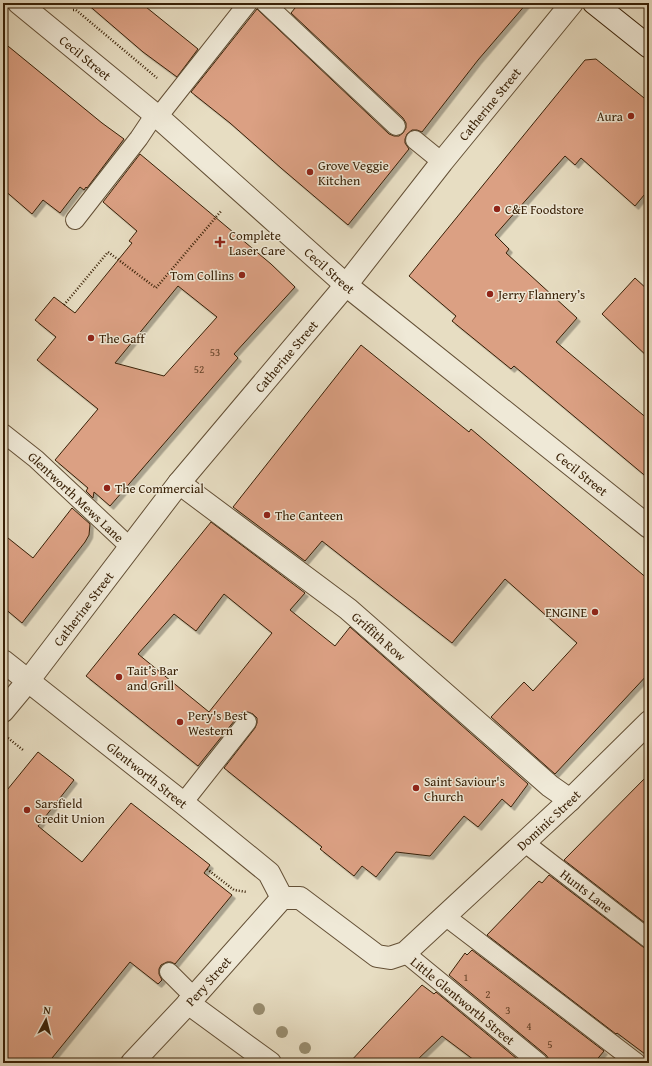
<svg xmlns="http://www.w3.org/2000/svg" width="652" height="1066" font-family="'Gentium Book Plus',serif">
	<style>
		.building { fill: #dba083; stroke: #392107; fill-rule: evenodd; filter: url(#shadow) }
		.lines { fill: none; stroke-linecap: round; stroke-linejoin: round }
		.lane-casing { stroke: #645036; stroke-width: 20 }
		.street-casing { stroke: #645036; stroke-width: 24 }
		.secondary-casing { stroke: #392107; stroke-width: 24 }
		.path { stroke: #392107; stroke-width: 2.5; stroke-dasharray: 1 2; stroke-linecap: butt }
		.lane { stroke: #efe9d7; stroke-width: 18 }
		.street { stroke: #efe9d7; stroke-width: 22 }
		.secondary { stroke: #efe9d7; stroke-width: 22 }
		.tree { fill: #988c6e }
		.poi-dot { fill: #8f2418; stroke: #efe9d7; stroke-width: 1.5 }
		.labels { text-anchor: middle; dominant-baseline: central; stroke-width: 3; stroke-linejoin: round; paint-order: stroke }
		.number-label { font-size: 11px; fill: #624126 }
		.street-label { font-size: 13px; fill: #392107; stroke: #efe9d7 }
		.poi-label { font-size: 13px; fill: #392107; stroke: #efe9d7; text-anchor: start }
	</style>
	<defs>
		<filter id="shadow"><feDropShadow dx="3.5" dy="3.5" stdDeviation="0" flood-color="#0004"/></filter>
	</defs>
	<rect width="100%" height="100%" fill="#e7ddc2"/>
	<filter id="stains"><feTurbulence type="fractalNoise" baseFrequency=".005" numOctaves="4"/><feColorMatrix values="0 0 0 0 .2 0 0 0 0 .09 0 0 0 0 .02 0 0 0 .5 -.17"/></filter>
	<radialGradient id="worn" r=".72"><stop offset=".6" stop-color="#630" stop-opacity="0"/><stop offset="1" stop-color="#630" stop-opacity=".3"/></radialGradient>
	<path class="building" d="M86 3H141L198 49 177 77 143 52Z
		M299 3H527L478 60 422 132 417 130H412L407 134 405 139V143L409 149 348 225 281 168 230 123 191 92 257 9 389 134 394 136H399L403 133 406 128V123L403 118 291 13Z
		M3 42 102 123 124 139 87 188 86 187 84 190 80 187 60 213 43 200 32 214 3 189Z
		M596 59 649 102V189L635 206 581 158 575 165 565 156 495 235 509 249 506 253 577 318 556 342 649 420V479L514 366 511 369 452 321 456 316 409 276 585 60Z
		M140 154 271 264 295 287 234 354 238 358 110 506 94 492 93 498 86 491 88 488 55 460 98 409 37 360 56 337 35 320 54 297 75 313 132 243 129 241 137 231 103 202ZM178 286 217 317 164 376 115 363Z
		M635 278 649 291V358L602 314Z
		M361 345 469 432 471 429 649 580V673L555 774 491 717 524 682 533 691 577 643 505 579 452 643 322 541 305 561 233 507Z
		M72 508 90 524 89 535 85 542 22 623 3 607V534L33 558Z
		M211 522 305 593 290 610 335 646 350 627 528 784 511 807 502 799 478 827 464 816 430 856 396 852 376 877 362 866 354 876 320 849 322 847 224 768 255 728 257 723V718L253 714 248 712H243L239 715 198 766 86 676ZM224 594 272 633 209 712 138 654 174 614 196 631Z
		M38 752 74 780 38 826 82 862 131 803 210 865 204 873 232 895 175 964 171 962H167L161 965 159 969V974L162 980 158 984 130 962 48 1063H3V795Z
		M649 774V926L564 860Z
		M549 875 643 947 649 949V1057L617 1033 616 1034 487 935 539 881 542 883Z
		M472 950 604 1051 594 1063H549V1059L546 1055 449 975 465 953 467 955Z
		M422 985 434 994 436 992 522 1063H478L442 1036 414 1063H349Z"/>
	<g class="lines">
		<defs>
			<g id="lane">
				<path d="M265 3 396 126"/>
				<path d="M158 117 248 3"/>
				<path d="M415 140 442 162"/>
				<path d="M75 220 139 138 155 114"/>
				<path id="s1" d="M3 433 36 459 130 547"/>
				<path d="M183 803 247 722"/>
				<path id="s2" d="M525 843 649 939"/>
				<path d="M445 916 637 1063"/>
				<path id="s3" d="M405 953 539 1063"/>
				<path d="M169 972 194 997"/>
			</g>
			<g id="street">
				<path id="s4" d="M19 3 158 117 346 285 649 527"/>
				<path id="s5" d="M179 483 348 609 550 786 570 800"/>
				<path id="s6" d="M3 661 183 803 269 873 282 898"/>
				<path id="s7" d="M3 711 28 681 179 483 346 285 442 162 572 3"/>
				<path id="s8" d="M282 898H300L377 956 390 958 405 953 570 800 649 722"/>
				<path d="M188 1003 270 1063"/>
				<path id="s9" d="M132 1063 194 997 282 898"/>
			</g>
			<path id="secondary" d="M594 3 649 47"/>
		</defs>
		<use href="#lane" class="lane-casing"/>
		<use href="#street" class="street-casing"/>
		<use href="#secondary" class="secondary-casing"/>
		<path class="path" d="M73 10H76L157 78
			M64 305 108 252 156 288 222 210
			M8 738 23 750
			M207 869 234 890 247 892"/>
		<use href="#lane" class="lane"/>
		<use href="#street" class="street"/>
		<use href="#secondary" class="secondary"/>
	</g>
	<g class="tree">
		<circle cx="259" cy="1009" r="6"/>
		<circle cx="282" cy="1032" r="6"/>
		<circle cx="305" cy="1048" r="6"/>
	</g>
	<g class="poi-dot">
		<circle cx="631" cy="116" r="4"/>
		<circle cx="310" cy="172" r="4"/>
		<circle cx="497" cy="209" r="4"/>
		<path d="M218 236h4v4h4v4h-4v4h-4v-4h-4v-4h4z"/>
		<circle cx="242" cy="275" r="4"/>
		<circle cx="490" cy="294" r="4"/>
		<circle cx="91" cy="338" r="4"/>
		<circle cx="107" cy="488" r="4"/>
		<circle cx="267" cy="515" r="4"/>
		<circle cx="595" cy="612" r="4"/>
		<circle cx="119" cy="677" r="4"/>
		<circle cx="180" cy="722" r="4"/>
		<circle cx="416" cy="788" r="4"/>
		<circle cx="27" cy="810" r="4"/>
	</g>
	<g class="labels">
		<g class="number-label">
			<text x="215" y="352">53</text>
			<text x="199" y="369">52</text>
			<text x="466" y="977">1</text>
			<text x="488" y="994">2</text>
			<text x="508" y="1010">3</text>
			<text x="529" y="1026">4</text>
			<text x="550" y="1044">5</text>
		</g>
		<g class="street-label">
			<text stroke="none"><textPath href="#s4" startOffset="86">Cecil Street</textPath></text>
			<text stroke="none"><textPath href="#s7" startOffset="778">Catherine Street</textPath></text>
			<text stroke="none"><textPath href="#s4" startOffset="410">Cecil Street</textPath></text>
			<text stroke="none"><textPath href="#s7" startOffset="454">Catherine Street</textPath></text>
			<text stroke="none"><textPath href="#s4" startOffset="734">Cecil Street</textPath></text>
			<text stroke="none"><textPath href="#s1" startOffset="97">Glentworth Mews Lane</textPath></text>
			<text stroke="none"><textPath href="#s7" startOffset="130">Catherine Street</textPath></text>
			<text stroke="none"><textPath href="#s5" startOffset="252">Griffith Row</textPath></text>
			<text stroke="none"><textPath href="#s6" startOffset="184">Glentworth Street</textPath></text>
			<text stroke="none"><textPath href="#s8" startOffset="339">Dominic Street</textPath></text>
			<text stroke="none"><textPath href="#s2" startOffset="78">Hunts Lane</textPath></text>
			<text stroke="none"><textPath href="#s9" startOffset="112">Pery Street</textPath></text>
			<text stroke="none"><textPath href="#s3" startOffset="75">Little Glentworth Street</textPath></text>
		</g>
		<g class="poi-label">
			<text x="623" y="116" text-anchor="end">Aura</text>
			<text x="318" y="165">Grove Veggie<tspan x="318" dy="15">Kitchen</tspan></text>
			<text x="505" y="209">C&amp;E Foodstore</text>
			<text x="229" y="235">Complete<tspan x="229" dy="15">Laser Care</tspan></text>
			<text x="234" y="275" text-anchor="end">Tom Collins</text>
			<text x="498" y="294">Jerry Flannery’s</text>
			<text x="99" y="338">The Gaff</text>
			<text x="115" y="488">The Commercial</text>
			<text x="275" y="515">The Canteen</text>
			<text x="587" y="612" text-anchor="end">ENGINE</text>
			<text x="127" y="670">Tait’s Bar<tspan x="127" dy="15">and Grill</tspan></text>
			<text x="188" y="715">Pery's Best<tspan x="188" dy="15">Western</tspan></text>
			<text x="424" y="781">Saint Saviour's<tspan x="424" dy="15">Church</tspan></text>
			<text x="35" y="803">Sarsfield<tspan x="35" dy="15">Credit Union</tspan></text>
		</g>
	</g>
	<rect width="652" height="1066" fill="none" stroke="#e7ddc2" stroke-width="16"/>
	<rect x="4" y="4" width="644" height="1058" fill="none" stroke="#392107" stroke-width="2"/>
	<rect x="8" y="8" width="636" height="1050" fill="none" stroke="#392107"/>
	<g transform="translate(46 1020) rotate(7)" stroke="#efe9d7" stroke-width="3" paint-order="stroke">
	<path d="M0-3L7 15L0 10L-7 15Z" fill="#392107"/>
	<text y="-6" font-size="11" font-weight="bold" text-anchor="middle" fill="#392107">N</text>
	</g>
	<rect width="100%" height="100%" filter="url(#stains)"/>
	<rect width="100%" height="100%" fill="url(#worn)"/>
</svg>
